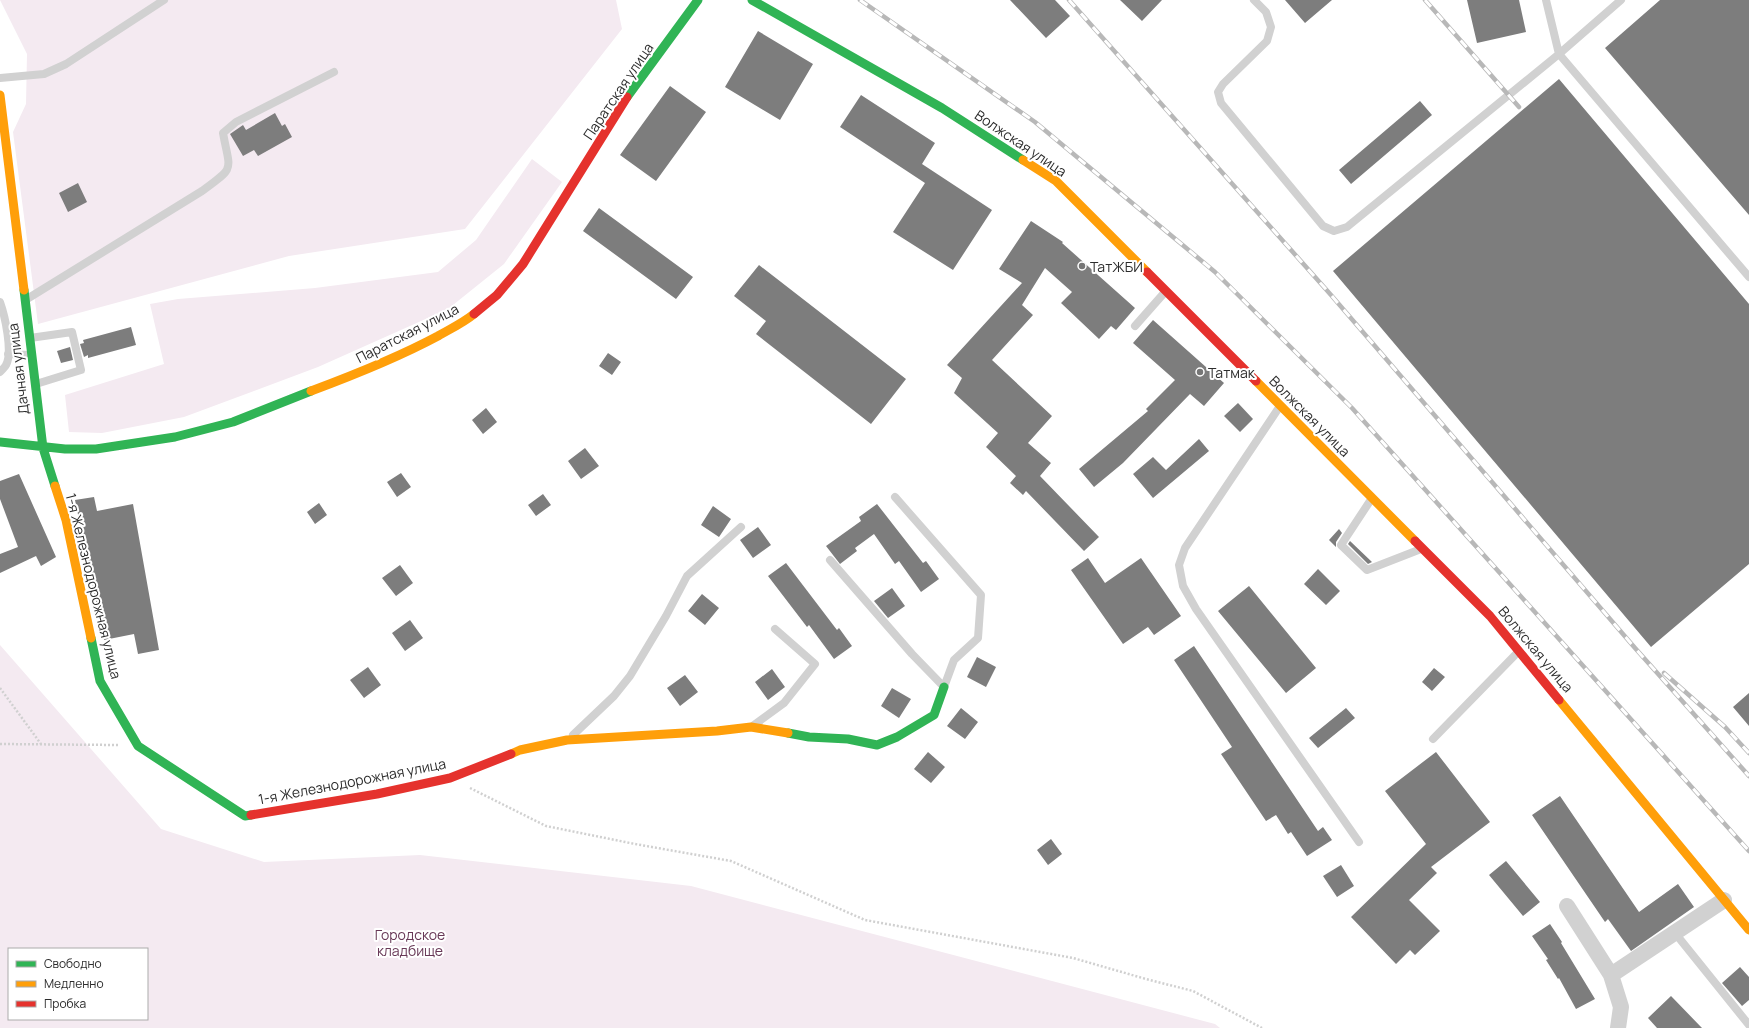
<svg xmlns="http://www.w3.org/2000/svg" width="1749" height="1028" font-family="Manrope,sans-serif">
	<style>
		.green { fill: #f4eaf1; fill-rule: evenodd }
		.building { fill: #7d7d7d }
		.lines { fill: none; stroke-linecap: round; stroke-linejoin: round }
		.path { stroke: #d0d0d0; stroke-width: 2.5; stroke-dasharray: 2 2; stroke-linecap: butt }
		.lane { stroke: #d1d1d1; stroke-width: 8 }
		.street { stroke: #d1d1d1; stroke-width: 16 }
		.fast { stroke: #30b455; stroke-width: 9 }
		.slow { stroke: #ff9f0a; stroke-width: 9 }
		.jam { stroke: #e5322d; stroke-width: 9 }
		.rail-casing { stroke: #b8b8b8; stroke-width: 4.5 }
		.rail { stroke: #fff; stroke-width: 3; stroke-dasharray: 9; stroke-linecap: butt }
		.poi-dot { fill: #767676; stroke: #fff; stroke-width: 1.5 }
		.labels { text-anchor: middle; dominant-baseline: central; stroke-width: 4; stroke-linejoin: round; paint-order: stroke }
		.street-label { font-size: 14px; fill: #2c2c2c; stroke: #fff }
		.poi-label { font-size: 14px; fill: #2c2c2c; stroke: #fff; text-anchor: start }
		.park-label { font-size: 14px; fill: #683957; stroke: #fff }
	</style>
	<rect width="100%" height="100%" fill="#fff"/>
	<path class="green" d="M0 0H616L622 29 465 229 289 256 38 324 13 132 26 104 27 54Z
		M532 159 562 182 504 264 448 309 318 367 184 417 102 433 69 432 65 395 164 364 150 304 178 299 315 288 438 272 476 240Z
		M0 645 161 829 264 862 420 855 691 886 1215 1024 1220 1028H0ZM9 949H147V1019H9Z"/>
	<path class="building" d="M1010 0H1055L1070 16 1046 38Z
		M1120 0H1162L1142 21Z
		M1285 0H1332L1305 23Z
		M1467 0H1519L1526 32 1477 43Z
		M1660 0H1749V215L1605 48Z
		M758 31 813 64 780 120 725 87Z
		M1559 79 1749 304V564L1651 647 1333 271Z
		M670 86 706 112 656 181 620 155Z
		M861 95 935 143 922 164 992 210 953 270 893 232 925 183 840 127Z
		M1420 101 1432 115 1351 184 1339 170Z
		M275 113 282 126 285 124 292 137 258 156 254 150 243 156 230 134 243 125 246 130Z
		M78 183 87 202 68 212 59 193Z
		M599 208 693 277 676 299 583 231Z
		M1031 221 1063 242 1062 243 1135 308 1116 330 1111 326 1099 339 1061 303 1072 292 1045 268 1022 305 1033 315 992 360 1052 416 1028 443 1051 463 1040 476 1099 537 1084 551 1026 491 1023 495 1010 483 1016 476 986 447 998 433 954 393 962 378 947 365 1022 283 999 269Z
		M759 265 906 379 871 424 756 334 766 321 734 296Z
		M1153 320 1224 383 1204 406 1190 394 1123 463 1094 487 1079 469 1148 411 1146 409 1175 380 1133 343Z
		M131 327 136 345 88 358V355L84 357 80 344 84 343 83 340Z
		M70 347 73 360 61 363 57 351Z
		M608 353 621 362 612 375 599 366Z
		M1238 403 1253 419 1240 432 1224 416Z
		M486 408 497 422 483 434 472 420Z
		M1199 439 1209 451 1153 498 1133 474 1153 457 1166 470Z
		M585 448 599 466 581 479 568 461Z
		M401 473 411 487 397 497 387 482Z
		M19 474 56 557 41 566 36 556 0 573V554L18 547 0 499V481Z
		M543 494 551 505 536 516 528 505Z
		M94 497 97 511 133 504 159 650 138 654 134 634 104 640 75 500Z
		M319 503 327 515 315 524 307 512Z
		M877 504 923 563 926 561 939 579 921 592 899 561 895 564 874 534 855 548 857 551 840 564 826 546 861 521 859 517Z
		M713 506 731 519 719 537 701 525Z
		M758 527 771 545 753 558 740 540Z
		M1339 529 1342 533 1336 542V547L1329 540Z
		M1350 541 1372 562 1368 564 1348 544Z
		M1088 558 1105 583 1141 558 1181 616 1154 635 1148 627 1123 644 1071 570Z
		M786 563 837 630 839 628 852 646 834 659 809 625 807 627 768 576Z
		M400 565 413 583 396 596 382 578Z
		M1318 569 1340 591 1326 605 1304 584Z
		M1249 586 1316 668 1286 693 1218 611Z
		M892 588 905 606 888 618 874 601Z
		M702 594 719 608 705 625 688 611Z
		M410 620 423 638 405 651 392 633Z
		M1194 646 1318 831 1323 827 1332 840 1307 856 1291 832 1288 834 1276 815 1266 821 1221 754 1232 747 1174 660Z
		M977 657 996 667 986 687 967 677Z
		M368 667 381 685 364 698 350 680Z
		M1434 668 1445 677 1432 691 1422 682Z
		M772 669 785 687 768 700 755 682Z
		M685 675 698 692 680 706 667 688Z
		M892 688 911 699 899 718 881 706Z
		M1749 693V726L1733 707Z
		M961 708 978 722 965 739 947 726Z
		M1346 708 1355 718 1318 748 1309 738Z
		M928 752 945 767 931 783 914 769Z
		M1436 752 1490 822 1431 867 1437 873 1409 900 1440 931 1415 955 1410 950 1396 964 1351 917 1426 844 1385 791Z
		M1560 796 1639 912 1678 884 1694 907 1631 951 1608 919 1605 922 1532 815Z
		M1051 839 1062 854 1048 865 1037 850Z
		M1506 861 1540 902 1523 916 1489 875Z
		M1341 865 1354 886 1337 897 1323 876Z
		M1550 924 1562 942 1561 943 1595 999 1576 1009 1559 978 1558 979 1546 960 1548 959 1532 936Z
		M1740 967 1749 977V1000L1742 1006 1722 983Z
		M1671 996 1702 1028H1657L1648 1018Z"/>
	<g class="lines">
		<path class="path" d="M0 688 41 744
			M0 744 118 745
			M470 788 546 826 635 844 731 861 865 920 1073 958 1146 979 1193 991 1262 1028"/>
		<path class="lane" d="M1254 0 1266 12 1271 27 1267 41 1223 84 1218 92 1221 103 1323 226 1334 231 1347 227 1559 54 1546 0
			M1621 0 1559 54 1749 277
			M0 78 44 74 66 64 164 0
			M27 299 202 191C236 166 230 172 223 133L236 122 334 72
			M0 302C5 316 13 352 6 365 5 367 2 370 0 372
			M1135 326 1165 292
			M30 338 72 332 81 370 36 384
			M8 354 30 355
			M1280 406 1185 548 1179 565 1183 586 1196 609 1359 842
			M1372 498 1341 545 1367 570 1421 549
			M830 560 912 654 944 687 954 660 978 638 981 595 895 497
			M754 725 784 703 815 664 775 629
			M573 735 614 696 630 676 666 616 687 576 741 527
			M1433 739 1518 652
			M1675 933 1749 1025"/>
		<path class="street" d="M1567 906 1611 975 1621 1007 1618 1028
			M1611 975 1724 900"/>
		<path class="fast" d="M752 0 942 108 1023 160
			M627 97 698 0
			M24 290 43 448 55 486
			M0 442 65 449H96L175 437 233 422 311 391
			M91 638 100 681 138 746 245 816 251 815
			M788 733 809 737 848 739 877 745 897 737 934 715 944 687"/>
		<path class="slow" d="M0 95 24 290
			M1023 160 1056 181 1147 272
			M1256 381 1415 541
			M311 391C354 375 397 358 438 336 450 329 463 323 474 314
			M55 486 66 520 91 638
			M1559 700 1749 930
			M511 754 520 750 567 740 717 731 751 727 788 733"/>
		<path class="jam" d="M1147 272 1256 381
			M474 314 497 295 523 264 627 97
			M1415 541 1490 616 1559 700
			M251 815 377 794 450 778 511 754"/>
		<defs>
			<path id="rail" d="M860 0 1035 122 1215 272 1352 408 1749 851
				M1069 0 1331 295 1635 648 1749 776
				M1425 0 1519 107
				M1664 673 1725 727 1749 753"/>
		</defs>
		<use href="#rail" class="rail-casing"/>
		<use href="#rail" class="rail"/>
	</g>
	<g class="poi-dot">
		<circle cx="1082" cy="266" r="4"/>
		<circle cx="1200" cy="372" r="4"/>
	</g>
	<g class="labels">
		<g class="street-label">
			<text transform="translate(618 91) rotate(-56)">Паратская улица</text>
			<text transform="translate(1021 143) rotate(34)">Волжская улица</text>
			<text transform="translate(407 333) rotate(-27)">Паратская улица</text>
			<text transform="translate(18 369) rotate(-97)">Дачная улица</text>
			<text transform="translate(1310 416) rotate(45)">Волжская улица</text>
			<text transform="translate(94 586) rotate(76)">1-я Железнодорожная улица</text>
			<text transform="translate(1536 649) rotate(50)">Волжская улица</text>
			<text transform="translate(352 781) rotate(-11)">1-я Железнодорожная улица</text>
		</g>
		<g class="poi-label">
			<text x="1090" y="266">ТатЖБИ</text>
			<text x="1208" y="372">Татмак</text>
		</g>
		<g class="park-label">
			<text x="410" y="934">Городское<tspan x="410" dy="16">кладбище</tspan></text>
		</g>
	</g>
	<rect x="8" y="948" width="140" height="72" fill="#ffffff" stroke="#ababab"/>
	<rect x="16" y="961" width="20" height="6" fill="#30b455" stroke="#ababab"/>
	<text x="44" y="968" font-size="12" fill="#2c2c2c">Свободно</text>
	<rect x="16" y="981" width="20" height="6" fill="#ff9f0a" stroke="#ababab"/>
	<text x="44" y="988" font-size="12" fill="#2c2c2c">Медленно</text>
	<rect x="16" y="1001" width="20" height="6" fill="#e5322d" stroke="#ababab"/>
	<text x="44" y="1008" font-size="12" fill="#2c2c2c">Пробка</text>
</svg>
